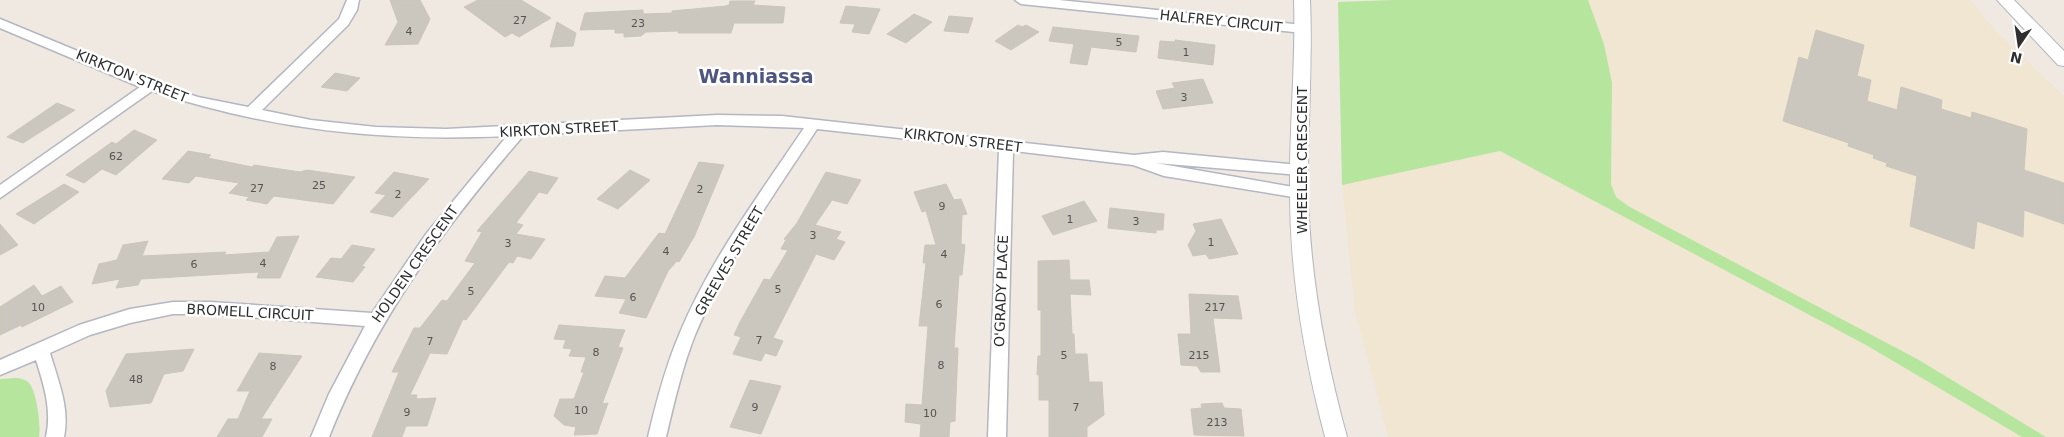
<svg xmlns="http://www.w3.org/2000/svg" width="2064" height="437" font-family="'DejaVu Sans',sans-serif">
	<style>
		.education { fill: #f0e6d1 }
		.green { fill: #b6e59e }
		.building { fill: #cbc7bf; stroke: #cbc5ba }
		.lines { fill: none; stroke-linecap: round; stroke-linejoin: round }
		.minor-casing { stroke: #b4b7c1; stroke-width: 3 }
		.tertiary-casing { stroke: #b4b7c1; stroke-width: 2 }
		.minor { fill: #fff; fill-rule: evenodd }
		.tertiary { fill: #fff; fill-rule: evenodd }
		.labels { text-anchor: middle; dominant-baseline: central; stroke-width: 5; stroke-linejoin: round; paint-order: stroke }
		.number-label { font-size: 11px; fill: #555452 }
		.street-label { font-size: 14px; fill: #2e2e2e; stroke: #fff }
		.district-label { font-size: 19px; font-weight: bold; fill: #4d5680; stroke: #fff }
	</style>
	<rect width="100%" height="100%" fill="#efe9e1"/>
	<path class="education" d="M1588 0H1970L1997 32 2064 96V437H2046L1919 360 1628 206 1616 197 1611 184 1612 83 1604 44Z
		M1500 151 1866 345 2022 437H1388L1355 311 1342 185Z"/>
	<path class="green" d="M1393 0H1588L1604 44 1612 83 1611 184 1616 197 1628 206 1919 360 2046 437H2022L1866 345 1500 151 1342 185 1338 2Z
		M15 378C20 378 26 379 30 384 37 395 41 425 39 437H0V379Z"/>
	<path class="building" d="M390 0H420L430 19 418 44 385 45 398 22Z
		M478 0H521L551 18 519 37 512 33 505 37 464 7Z
		M730 1H755L753 5 785 7 783 23H734L731 33H678L679 31 646 32 641 36 624 37V33H615V29L580 30 585 13 643 10V14L672 13V11L726 6 729 5Z
		M846 6 880 9 869 34 852 32 855 24 840 23Z
		M914 14 932 22 906 43 887 34Z
		M949 16 973 18 968 33 944 31Z
		M557 22 576 33 573 46 550 47Z
		M1018 25 1022 27 1026 25 1039 32 1011 50 995 41Z
		M1053 27 1139 36 1136 52 1091 47 1087 65 1070 63 1074 44 1049 41Z
		M1816 30 1864 45 1857 76 1871 80 1867 101 1897 110 1901 87 1942 100 1941 109 1971 118 1972 112 2027 129 2024 170 2064 183V224L2024 210 2023 237 1977 221 1974 249 1910 226 1917 176 1886 166 1887 163 1873 158 1874 155 1848 146 1849 143 1783 121 1799 57 1808 60Z
		M1175 40 1215 45 1213 65 1158 58 1160 41 1175 42Z
		M335 73 360 78 347 91 321 87Z
		M1203 79 1213 103 1163 109 1156 91 1175 88 1172 83Z
		M57 103 75 110 23 143 7 137Z
		M134 130 157 140 116 175 102 169 84 183 66 175 112 142 116 144Z
		M188 151 211 155 208 158 252 167 254 165 300 172 307 170 355 177 333 204 274 196 267 204 246 200 249 197 229 193 239 183 196 176 189 183 162 179Z
		M699 162 724 165 694 237 679 262 677 261 668 271 646 318 619 313 626 299 595 296 605 276 625 278 659 233 665 234Z
		M630 170 650 180 618 209 597 199Z
		M529 171 558 178 547 194 539 192 516 223 523 225 516 234 545 239 531 259 517 256 513 263 509 262 466 320 463 319 447 354 430 353 410 395H417L416 399 436 398 427 426H406L402 437H372L399 372H392L414 328H420L442 300 447 301 475 263 465 261 482 232 477 231Z
		M394 172 429 179 393 217 370 212 386 195 375 193Z
		M826 172 861 180 847 204 832 200 815 225 841 232 836 239 845 242 834 260 816 254 773 338 783 341 776 356 765 353 761 361 733 354 741 337 734 335 740 322 764 279 770 280 788 250 781 249 786 240 784 239 797 223Z
		M64 184 79 192 34 224 16 214Z
		M946 184 954 200 961 199 967 214 962 215 961 244 965 245 962 275H959L954 348H958L955 421 950 422 949 437H920L921 424 905 422 906 404 922 405 928 326H919L926 263H923L925 245H936L926 211 922 212 914 192Z
		M1084 201 1097 221 1053 235 1042 216Z
		M1110 208 1164 214 1163 230H1156V233L1108 228Z
		M1221 219 1238 254 1209 259 1206 254 1193 256 1188 245 1196 231 1193 224Z
		M0 224 18 245 0 255Z
		M299 236 280 278H257L259 272 141 279 138 285 116 288 120 279 92 284 99 264 117 260 123 245 148 241 142 256 226 252 224 255 269 252 277 237Z
		M352 245 375 249 362 266 365 267 353 282 316 277 331 258 341 259Z
		M1069 260 1070 280H1089L1091 295 1070 294 1072 334H1074L1075 354H1087L1089 382H1102L1104 415 1087 427V437H1049V400H1039V375H1037L1038 356H1041V310H1038V261Z
		M34 285 42 296 61 286 73 302 22 327 21 325 0 335V307Z
		M1189 294 1238 296 1242 319 1213 318 1220 372H1201L1197 366 1181 365 1178 334H1191Z
		M559 325 625 330 618 347 623 348 602 404 608 403 597 434 574 435 576 427 564 425 554 416 560 399H574L584 372H581L586 357 569 356 572 349 563 348 566 340 554 339Z
		M194 349 183 371 164 374 151 403 110 407 106 391 126 354Z
		M259 353 302 356 261 419H272L262 437H217L228 419H238L250 391H237Z
		M750 380 781 386 761 434 730 427Z
		M1222 403 1224 408 1241 409 1244 436 1194 435 1191 409 1202 408 1201 404Z"/>
	<g class="lines">
		<defs>
			<path id="minor" d="M347 0H359L357 10 348 25 262 110 311 120 376 127 446 129 717 115 782 116 1134 155 1163 152 1299 165 1304 166 1306 170 1304 174 1299 175 1156 163 1299 188 1304 189 1306 193 1304 197 1299 198 1164 176 1133 165 1013 151 1006 437H988L999 149 817 129C774 195 726 261 695 335 682 368 674 403 666 437H648C656 403 665 368 679 335 710 260 759 195 804 128L717 125 524 135C442 230 376 319 329 437H311L329 394 365 326 210 314H173L130 323 90 335 50 353C58 381 70 407 64 437H46C52 410 44 385 36 360L0 375V360L79 325 130 309 173 302H210L372 313 426 234 507 136C381 142 272 130 152 91L0 198V185L140 87 0 28V19L155 83 198 97 248 107 339 19Z
				M1015 0H1059L1303 25 1309 29 1303 33 1021 4Z"/>
			<path id="tertiary" d="M1294 0H1310C1313 65 1307 129 1308 194 1310 276 1325 357 1347 437H1325C1304 357 1290 276 1290 193 1289 129 1296 65 1294 0Z
				M1997 0H2014L2064 51V66L2058 65Z"/>
		</defs>
		<use href="#minor" class="minor-casing"/>
		<use href="#tertiary" class="tertiary-casing"/>
		<use href="#minor" class="minor"/>
		<use href="#tertiary" class="tertiary"/>
	</g>
	<g class="labels">
		<g class="number-label">
			<text x="520" y="20">27</text>
			<text x="638" y="23">23</text>
			<text x="409" y="31">4</text>
			<text x="1119" y="42">5</text>
			<text x="1186" y="52">1</text>
			<text x="1184" y="97">3</text>
			<text x="116" y="156">62</text>
			<text x="319" y="185">25</text>
			<text x="257" y="188">27</text>
			<text x="700" y="189">2</text>
			<text x="398" y="194">2</text>
			<text x="942" y="206">9</text>
			<text x="1070" y="219">1</text>
			<text x="1136" y="221">3</text>
			<text x="813" y="235">3</text>
			<text x="1211" y="242">1</text>
			<text x="508" y="243">3</text>
			<text x="666" y="251">4</text>
			<text x="944" y="254">4</text>
			<text x="263" y="263">4</text>
			<text x="194" y="264">6</text>
			<text x="778" y="289">5</text>
			<text x="471" y="291">5</text>
			<text x="633" y="297">6</text>
			<text x="939" y="304">6</text>
			<text x="38" y="307">10</text>
			<text x="1215" y="307">217</text>
			<text x="759" y="340">7</text>
			<text x="430" y="341">7</text>
			<text x="596" y="352">8</text>
			<text x="1064" y="355">5</text>
			<text x="1199" y="355">215</text>
			<text x="941" y="365">8</text>
			<text x="273" y="366">8</text>
			<text x="136" y="379">48</text>
			<text x="755" y="407">9</text>
			<text x="1076" y="407">7</text>
			<text x="581" y="410">10</text>
			<text x="407" y="412">9</text>
			<text x="930" y="413">10</text>
			<text x="1217" y="422">213</text>
		</g>
		<g class="street-label">
			<text transform="translate(1221 21) rotate(6)">HALFREY CIRCUIT</text>
			<text transform="translate(132 76) rotate(22)">KIRKTON STREET</text>
			<text transform="translate(559 129) rotate(-3)">KIRKTON STREET</text>
			<text transform="translate(963 140) rotate(7)">KIRKTON STREET</text>
			<text transform="translate(1302 160) rotate(-90)">WHEELER CRESCENT</text>
			<text transform="translate(729 261) rotate(-60)">GREEVES STREET</text>
			<text transform="translate(415 264) rotate(-55)">HOLDEN CRESCENT</text>
			<text transform="translate(1001 291) rotate(-88)">O'GRADY PLACE</text>
			<text transform="translate(250 312) rotate(3)">BROMELL CIRCUIT</text>
		</g>
		<g class="district-label">
			<text x="756" y="76">Wanniassa</text>
		</g>
	</g>
	<g transform="translate(2019 45) rotate(193)" stroke="#ffffff" stroke-width="4" paint-order="stroke">
	<path d="M0-4L9 19L0 12L-9 19Z" fill="#2e2e2e"/>
	<text y="-8" font-size="14" font-weight="bold" text-anchor="middle" fill="#2e2e2e">N</text>
	</g>
</svg>
